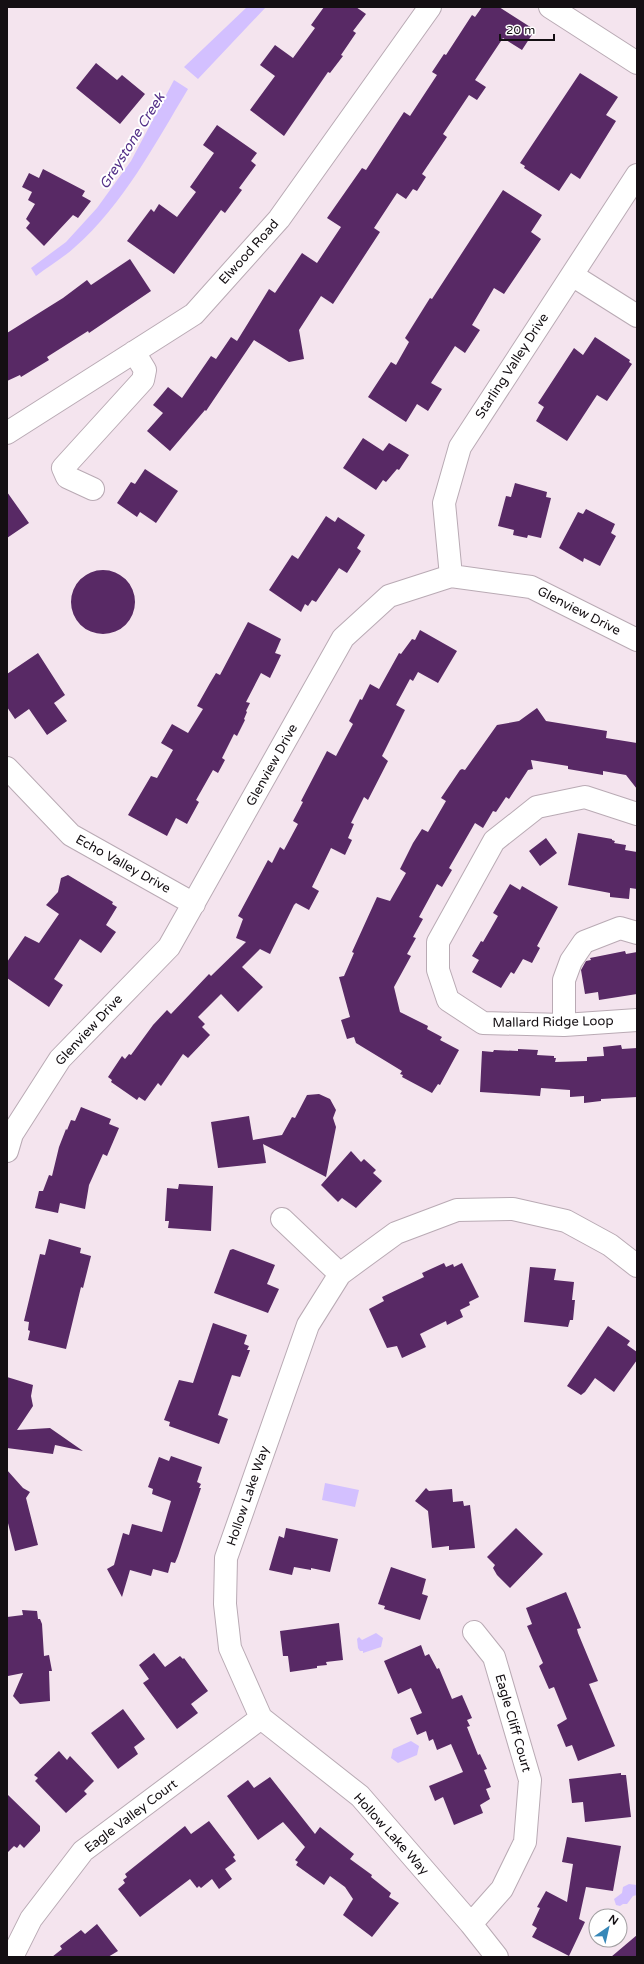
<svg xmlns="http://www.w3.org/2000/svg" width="644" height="1964" font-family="'Varela Round',sans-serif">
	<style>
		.water { fill: #d3c0ff }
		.building { fill: #582965 }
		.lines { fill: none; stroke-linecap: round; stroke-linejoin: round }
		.minor-casing { stroke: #b9aab4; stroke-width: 24 }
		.minor { stroke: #fff; stroke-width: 22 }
		.labels { text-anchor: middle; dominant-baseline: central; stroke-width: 4; stroke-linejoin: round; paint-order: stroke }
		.street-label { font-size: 13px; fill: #140f13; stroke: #fff }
		.water-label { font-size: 14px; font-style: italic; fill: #543088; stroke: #fff }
	</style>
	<rect width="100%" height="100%" fill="#f4e4ee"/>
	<path class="water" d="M247 7H266L198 79 184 67Z
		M174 80 188 89C155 144 123 205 75 247 63 258 49 266 36 276L31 268 66 242 97 208 131 161Z
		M325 1483 359 1490 355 1507 322 1500Z
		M376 1633 383 1638 381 1647 363 1653V1651H360L358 1648 357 1639 359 1637 362 1640Z
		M411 1741 419 1746 417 1755 398 1763 391 1758 393 1749Z
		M629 1884 637 1885V1895L633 1896 627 1904H623L620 1906 616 1905 614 1899 622 1893 623 1887Z"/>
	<path class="building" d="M324 7H356L366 14 353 31 356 33 341 55 343 56 330 73 328 72 284 136 250 110 275 76 260 65 275 45 293 58 315 28 311 25Z
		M482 7H499L535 30 522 50 503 38 475 80 486 87 477 100 469 95 443 134 447 137 422 174 426 177 417 191 413 189 406 199 397 193 374 228 380 232 333 304 321 296 299 330 304 359 289 362 254 340 206 411 205 410 170 451 147 431 163 413 153 405 168 387 182 398 211 356 216 359 231 337 237 341 269 289 275 293 302 253 317 263 341 227 327 218 362 168 366 170 404 112 410 116 437 75 432 72 444 54 446 55 472 15 475 17Z
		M96 63 117 80 122 75 145 94 120 124 76 88Z
		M580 73 618 97 606 115 616 121 580 179 571 173 559 191 524 168 525 166 520 163Z
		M217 125 257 153 251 161 256 165 239 188 242 190 225 213 221 210 174 274 127 241 151 209 154 212 159 204 177 217 196 192 190 187 214 153 203 145Z
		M43 169 85 191 82 196 91 201 78 218 73 215 44 246 26 228 30 223 26 219 35 204 28 200 32 192 22 187 29 173 39 178Z
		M503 190 542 215 531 232 541 239 504 294 494 288 472 325 480 330 465 353 455 346 431 383 442 389 428 411 417 404 406 422 368 397 391 362 396 365 409 342 405 338 430 298 432 299Z
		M130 259 151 291 89 333 88 331 47 357 49 360 21 377 20 375 7 381V333L63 298 87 280 91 285Z
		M595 337 630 360 629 362 632 364 607 401 597 395 567 441 536 421 544 407 538 403 574 348 583 355Z
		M363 438 383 451 389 443 409 455 399 470 397 469 386 482 383 480 376 490 343 468Z
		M145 469 178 491 156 523 140 512 137 517 117 503 131 482 135 484Z
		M515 483 547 492 546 497 551 498 541 538 528 535 527 538 513 535 514 530 498 526 506 496 511 497Z
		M7 492 29 523 7 538Z
		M586 509 615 524 611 533 616 536 600 566 584 558 583 562 559 548 578 512 583 514Z
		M326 516 335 522 338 517 365 535 357 548 361 551 347 573 339 568 316 602 312 600 308 606 305 604 301 612 269 590 292 555 298 559Z
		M71 602a32 32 0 1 1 64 0a32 32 0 1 1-64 0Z
		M248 622 281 639 275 653 281 655 270 678 261 673 246 702 250 703 246 711 247 712 244 719 245 720 237 736 234 734 222 758 225 760 218 773 213 770 196 800 199 802 187 824 176 818 167 836 128 815 151 776 157 778 173 750 161 743 172 724 188 733 203 709 197 706 210 683 216 673 220 675Z
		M420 630 457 651 438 683 418 672 413 681 410 679 396 705 405 710 382 756 388 761 368 800 364 797 351 823 354 824 348 838 352 840 345 855 331 848 312 887 319 891 309 910 296 903 294 905 270 954 260 949 242 967 263 987 238 1012 221 994 198 1017 205 1024 202 1027 210 1035 188 1058 183 1054 161 1086 158 1083 145 1101 139 1097 137 1100 111 1082 112 1080 108 1077 122 1056 125 1059 129 1054 131 1055 153 1025 167 1010 171 1014 209 974 211 976 246 942 236 938 243 919 238 916 268 860 272 863 280 847 284 850 298 824 293 821 303 802 301 801 327 751 336 756 353 724 349 721 360 699 362 700 370 684 379 689 399 653 401 654 412 639 415 640Z
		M38 653 65 695 54 703 67 721 47 735 29 709 15 719 7 707V674Z
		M537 708 546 721 607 731 606 738 637 743V789L626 775 603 771V775L568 769V766L531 760 533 769 528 770 509 799 506 797 496 812 493 811 483 828 475 823 449 868 452 870 442 887 437 884 419 917 423 919 413 937 416 938 407 954 411 956 394 987 400 1012 428 1026 427 1029 442 1037 440 1040 459 1050 440 1085 438 1084 432 1093 402 1077 403 1075 400 1074 402 1071 356 1043 354 1037 347 1039 341 1020 350 1017 339 977 344 976 354 953 352 952 377 897 390 901 406 873 400 869 413 843 422 829 428 832 446 801 441 798 460 770 462 769 465 770 497 725 519 721Z
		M578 833 612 839V840L615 841 614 843 626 845 625 850 637 852V889L630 888 629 899 610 897V893L568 885Z
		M546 838 557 853 540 866 529 851Z
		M68 875 113 902 112 904 117 907 106 925 116 932 101 953 80 939 54 979 63 985 49 1007 7 978V962L25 936 39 943 59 914 46 905 58 892 61 878Z
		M510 884 520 890 522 886 558 907 537 946 540 948 532 963 523 959 514 974 511 972 501 988 472 972 479 960 472 956 481 941 483 942 498 916 493 913Z
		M625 951 626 954 637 952V994L599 1000 598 992 585 994 581 970 586 961 591 960 590 958Z
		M621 1045 622 1049 637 1048V1097L601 1099V1101L584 1103V1096L570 1097V1090L541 1088 540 1096 480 1092 482 1051 493 1052 494 1050 518 1051V1049L538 1050 537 1055 554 1056V1058H556L555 1062 587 1061V1057L604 1056 603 1047Z
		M319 1094 330 1099 336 1110 333 1118 336 1127 326 1177 263 1144 266 1163 218 1168 211 1122 249 1116 253 1140 282 1135 292 1117 295 1118 307 1095Z
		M81 1107 111 1119 109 1124 119 1128 107 1156 103 1154 89 1185 85 1209 60 1203 58 1213 35 1208 39 1191H43L49 1175 52 1176 59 1147 66 1129 67 1130 71 1120 75 1121Z
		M351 1151 361 1162 364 1159 376 1170 373 1173 382 1181 356 1208 342 1198 338 1202 321 1185Z
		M179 1184 213 1186 211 1231 168 1228 169 1221H165L167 1188 178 1189Z
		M49 1239 81 1248 80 1253 91 1256 83 1288 81 1287 66 1349 28 1340 30 1331 28 1330 29 1322 24 1321 40 1254 45 1255Z
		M233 1249 275 1265 267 1284 279 1289 268 1313 214 1293 230 1250Z
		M444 1263 446 1267 453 1264 454 1267 462 1263 479 1297 469 1302 470 1305 460 1310 463 1317 447 1325 446 1321 420 1334 426 1347 402 1358 397 1346 387 1348 369 1309 384 1301 382 1297 424 1277 422 1273Z
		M530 1267 556 1269 554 1280 574 1282 572 1300H575L573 1320H570L568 1327 524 1322Z
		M213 1323 247 1335 244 1344 249 1346 247 1350H250L240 1377 232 1375 218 1415 228 1419 219 1444 169 1426 170 1422 164 1420 179 1380 193 1383Z
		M608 1326 630 1341 627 1345 637 1352V1360L614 1392 595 1378 585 1392 581 1395 567 1386Z
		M7 1377 33 1385 31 1396 33 1406 17 1430 50 1428 83 1451 55 1445 53 1454 7 1448Z
		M171 1456 202 1467 197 1482 201 1484 199 1488H201L178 1556 175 1563 171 1562 168 1573 153 1569 151 1576 130 1570 122 1597 107 1569 114 1565 123 1533 129 1535 132 1524 162 1532 171 1501 152 1494 153 1489 148 1487 159 1457 169 1461Z
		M7 1470 23 1488 30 1492 26 1498 38 1545 15 1551 7 1519Z
		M426 1488 429 1491 452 1489 453 1502 463 1501 464 1506 470 1505 475 1548 449 1550V1546L432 1548 428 1511 415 1501Z
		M286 1528 338 1539 330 1572 311 1568V1570L294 1567 292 1575 269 1570 279 1536 284 1538Z
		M516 1528 543 1554 510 1588 497 1575 493 1568 495 1565 487 1557Z
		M391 1567 426 1579 422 1594 428 1596 420 1620 384 1609 385 1606 378 1604Z
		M566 1592 581 1628 577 1629 578 1633 598 1681 589 1684 615 1746 578 1761 572 1745 566 1747 557 1725 567 1719 554 1687 549 1689 539 1666 543 1663 527 1626 532 1624 526 1608Z
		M22 1610 37 1611 38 1619H40L42 1624 44 1656 49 1655 52 1671H49L50 1701 20 1704 13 1696 23 1673 8 1676 7 1617 23 1615Z
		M339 1623 343 1660 326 1662 327 1665 317 1666V1668L290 1672 288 1656H283L280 1631Z
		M421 1645 425 1656 429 1654 437 1669 439 1668 452 1699 462 1695 472 1718 467 1720 470 1726 467 1727 478 1755 480 1754 487 1769 484 1770 491 1787 486 1789 490 1799 480 1805 483 1813 454 1825 443 1797 435 1801 429 1786 463 1772 451 1744 437 1750 433 1739 429 1741 426 1731 417 1735 410 1718 422 1713 411 1688 398 1694 384 1661Z
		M154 1653 165 1667 180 1656 183 1659 184 1658 208 1691 191 1704 198 1713 177 1729 143 1683 149 1679 139 1665Z
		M123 1709 145 1739 134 1747 138 1754 118 1769 91 1733Z
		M59 1751 67 1760 70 1756 94 1781 84 1791 87 1794 66 1813 35 1781 38 1778 34 1775Z
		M621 1773V1775H626L631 1817 585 1822 583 1802 572 1803 569 1779Z
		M270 1777 315 1834 320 1827 340 1843 354 1854 350 1859 372 1875 371 1877 391 1893 389 1897 399 1903 372 1937 343 1915 353 1899 345 1887 330 1876 324 1885 296 1865 298 1862 295 1860 305 1847 283 1822 258 1840 227 1796 248 1780 254 1788Z
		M7 1794 40 1826V1831L24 1848 20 1844 17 1848 14 1846 7 1853Z
		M209 1821 235 1855 233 1857 236 1861 225 1869 232 1879 219 1889 212 1879 201 1888 199 1886 197 1888 190 1879 140 1917 118 1889 125 1883 123 1880 127 1877 125 1874 185 1826 191 1834Z
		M567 1837 621 1846 613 1891 586 1887 579 1919 585 1922 569 1956 532 1937 537 1928 532 1925 540 1908 537 1907 546 1891 567 1902 573 1864 562 1862Z
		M97 1924 118 1951 108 1957H52L62 1949 60 1946 69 1939 81 1930 85 1934Z
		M637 1935V1957H611Z"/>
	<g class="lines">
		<defs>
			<path id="minor" d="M550 7 637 63
				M572 275 637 316
				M7 433 194 314 279 219 430 7
				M93 489 67 477 63 468 143 380 145 370 134 352
				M451 576 444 503 460 447 637 175
				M7 768 71 835 194 904
				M637 814 585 797 537 807 494 841 438 942V970L448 1000 483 1023 564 1025 637 1020
				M564 1025V980L571 961 584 942 620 928 637 933
				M7 1151 12 1134 60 1059 169 947 343 638 389 596 451 576 531 587 637 640
				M282 1219 340 1274
				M471 1924 502 1889 525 1842 530 1780 494 1657 474 1632
				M12 1957 31 1919 83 1851 261 1718
				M497 1957 471 1924 360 1796 261 1718 230 1648 225 1604 226 1558 308 1325 340 1274 396 1233 457 1210 513 1209 566 1221 610 1245 637 1266"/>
		</defs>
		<use href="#minor" class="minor-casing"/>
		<use href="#minor" class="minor"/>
	</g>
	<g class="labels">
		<g class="street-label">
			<text transform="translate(249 252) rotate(-48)">Elwood Road</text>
			<text transform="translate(512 366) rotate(-57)">Starling Valley Drive</text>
			<text transform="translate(579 611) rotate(27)">Glenview Drive</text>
			<text transform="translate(272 765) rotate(-61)">Glenview Drive</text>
			<text transform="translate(123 864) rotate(29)">Echo Valley Drive</text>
			<text transform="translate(553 1022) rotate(-1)">Mallard Ridge Loop</text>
			<text transform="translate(89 1030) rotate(-47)">Glenview Drive</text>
			<text transform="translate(248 1496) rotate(-71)">Hollow Lake Way</text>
			<text transform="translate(513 1723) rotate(74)">Eagle Cliff Court</text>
			<text transform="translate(131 1816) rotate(-37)">Eagle Valley Court</text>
			<text transform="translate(391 1834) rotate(48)">Hollow Lake Way</text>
		</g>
		<g class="water-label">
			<text transform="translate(132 141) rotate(-58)">Greystone Creek</text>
		</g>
	</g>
	<rect width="644" height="1964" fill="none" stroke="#140f13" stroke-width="16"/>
	<g transform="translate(608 1928) rotate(34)"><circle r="19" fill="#ffffff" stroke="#a19fa1"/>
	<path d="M0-3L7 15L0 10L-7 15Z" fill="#3787b8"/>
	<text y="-6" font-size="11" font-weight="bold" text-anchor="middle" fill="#140f13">N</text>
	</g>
	<path d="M500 34v6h54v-6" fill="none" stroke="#140f13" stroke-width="2"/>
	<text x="506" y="34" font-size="12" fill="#140f13" stroke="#ffffff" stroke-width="3" paint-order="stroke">20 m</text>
</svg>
